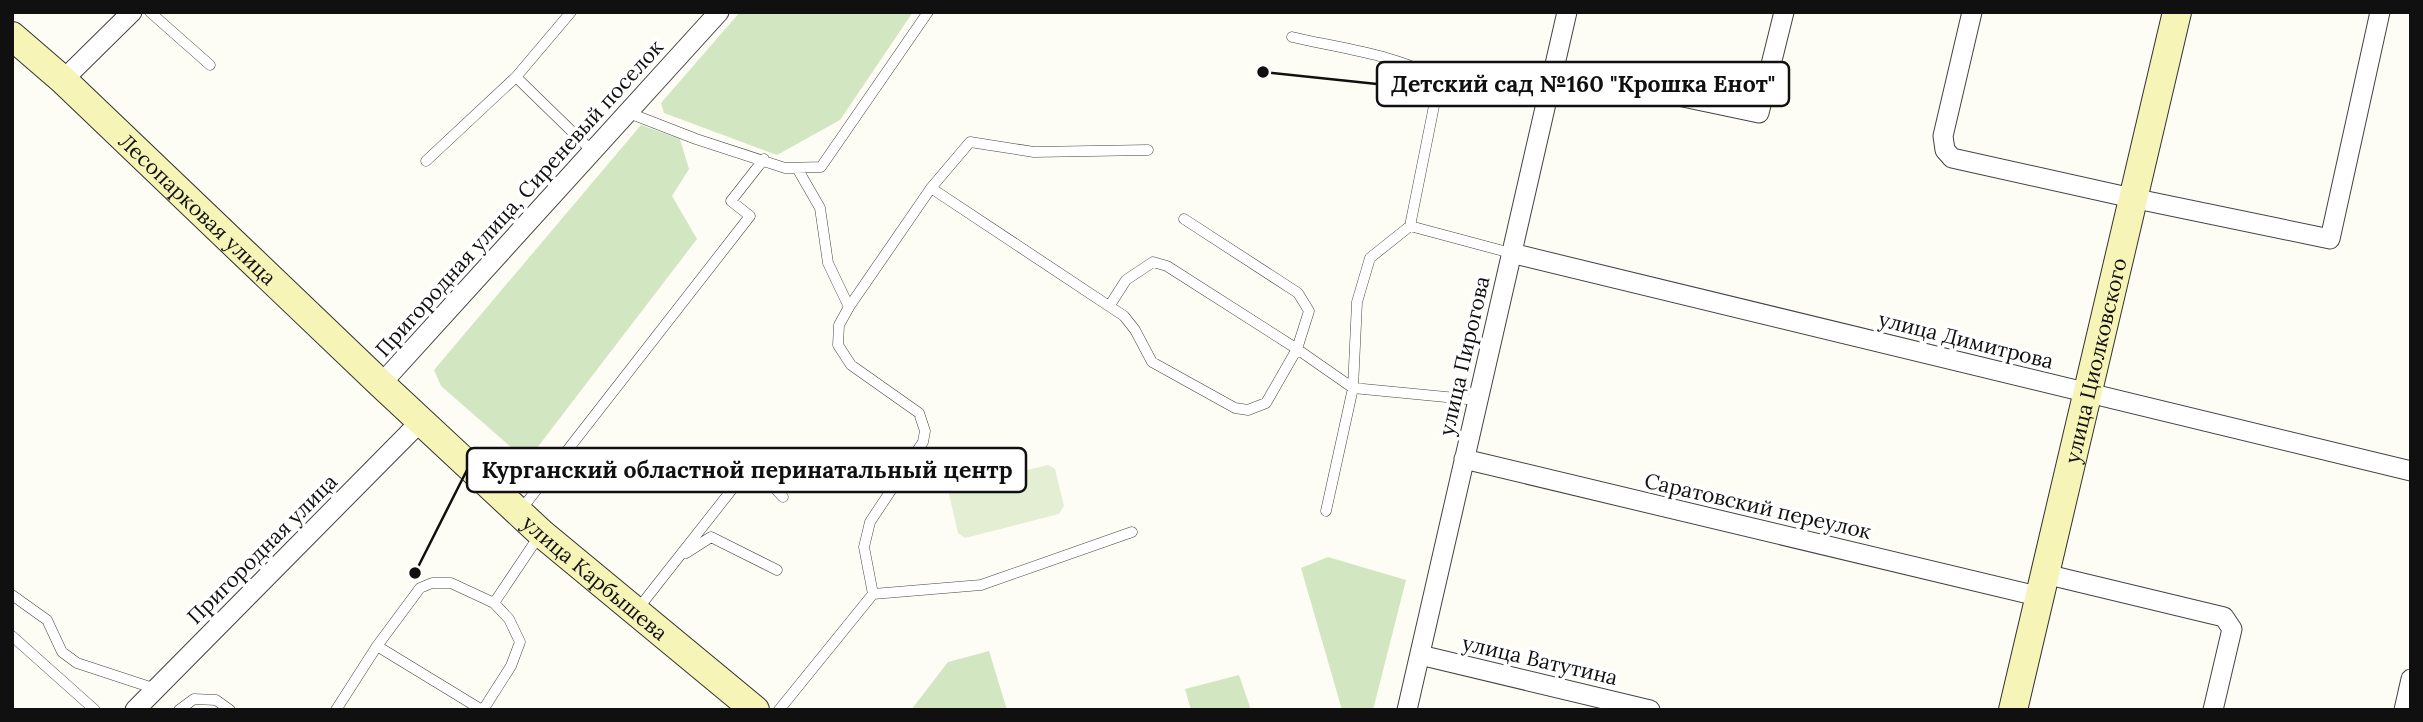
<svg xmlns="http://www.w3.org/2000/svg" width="2423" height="722" font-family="Lora,serif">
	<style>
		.green { fill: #d2e6c1 }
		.pitch { fill: #e3eed2 }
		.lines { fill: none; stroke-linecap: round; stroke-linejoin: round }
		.lane-casing { stroke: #434343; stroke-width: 11 }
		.street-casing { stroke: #434343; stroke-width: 21 }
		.secondary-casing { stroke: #323232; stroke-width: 30 }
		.lane { stroke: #fff; stroke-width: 10 }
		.street { stroke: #fff; stroke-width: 19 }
		.secondary { stroke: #f7f4b7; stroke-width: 28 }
		.labels { text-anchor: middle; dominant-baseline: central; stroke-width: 7; stroke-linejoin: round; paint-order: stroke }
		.street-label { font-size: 21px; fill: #101010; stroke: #fff }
		.leader { fill: none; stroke: #101010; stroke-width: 2.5 }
		.callout-dot { fill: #101010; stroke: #fff; stroke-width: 2.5 }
		.callout { fill: #fff; stroke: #101010; stroke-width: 2.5 }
		.callout-label { font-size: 23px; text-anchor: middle; font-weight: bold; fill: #101010 }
	</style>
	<rect width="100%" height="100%" fill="#fefdf5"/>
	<path class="green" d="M740 12H913L840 120 777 155 664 113 661 103Z
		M641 125 680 139 689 169 672 196 697 239 527 461 441 386 434 370Z
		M1328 557 1406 580 1373 710H1342L1301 568Z
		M989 651 1007 710H911L948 662Z
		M1239 675 1251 710H1191L1185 689Z"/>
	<path class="pitch" d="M1048 465 1055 469 1064 506 1059 514 965 538 958 533 949 494 953 488Z"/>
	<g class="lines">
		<defs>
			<path id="lane" d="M150 12 210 65
				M1292 37C1333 47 1407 56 1439 81L1410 226 1370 258 1357 302 1353 388 1326 511
				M516 77 592 151
				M629 113 696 139 785 168 821 167 928 12
				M426 161 516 77 571 12
				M797 168 820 208 828 263 849 307 931 188 970 142 1034 152 1148 150
				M931 188 1124 316 1135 330 1152 362 1235 408 1248 410 1266 403 1297 349 1167 266 1153 262 1126 280 1110 305
				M1184 219 1298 293 1309 311 1297 349 1353 388 1477 400
				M1410 226 1511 253
				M849 307 839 325 838 345 851 365 919 413 925 431 923 442 870 522 864 547 873 594
				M520 511 750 216 731 201 764 159
				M686 553 711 537 777 570
				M12 595 47 620 62 652 77 663 156 689
				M494 603 539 536
				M637 610 752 464 783 497
				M12 636 95 710
				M377 646 482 710
				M179 710 194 699 216 700 230 710
				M336 710 377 646 420 588 432 583H451L494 603 509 619 520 642 511 666 483 710
				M779 710 873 594 981 585 1132 532"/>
			<path id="street" d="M1972 12 1943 136 1945 150 1952 158 2132 198 2330 239 2380 12
				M1555 70 1759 113 1784 12
				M63 80 132 12
				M1511 253 2411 471
				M381 384 719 12
				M1464 459 2041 597
				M2045 574 2224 617 2232 629 2213 710
				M1420 655 1650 710
				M135 710 421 421
				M1407 710 1567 12
				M2404 710 2411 679"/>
			<g id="secondary">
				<path id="s1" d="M12 36 63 80 381 384 541 533 755 710"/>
				<path id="s2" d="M2013 710 2177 12"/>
			</g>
		</defs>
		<use href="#lane" class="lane-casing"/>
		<use href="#street" class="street-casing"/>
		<use href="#secondary" class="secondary-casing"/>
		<use href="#lane" class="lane"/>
		<use href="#street" class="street"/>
		<use href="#secondary" class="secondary"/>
	</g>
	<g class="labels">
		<g class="street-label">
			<text transform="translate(519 198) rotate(-48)">Пригородная улица, Сиреневый поселок</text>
			<text stroke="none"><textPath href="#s1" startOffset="254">Лесопарковая улица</textPath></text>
			<text transform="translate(1966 340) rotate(14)">улица Димитрова</text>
			<text transform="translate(1464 356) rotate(-77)">улица Пирогова</text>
			<text stroke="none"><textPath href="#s2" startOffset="359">улица Циолковского</textPath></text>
			<text transform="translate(1758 506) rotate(13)">Саратовский переулок</text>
			<text transform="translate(262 549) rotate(-45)">Пригородная улица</text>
			<text stroke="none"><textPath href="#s1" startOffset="796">улица Карбышева</textPath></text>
			<text transform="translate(1540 660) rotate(13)">улица Ватутина</text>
		</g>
	</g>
	<path class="leader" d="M1263 72L1377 84M415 573L467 470"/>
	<g class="callout-dot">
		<circle cx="1263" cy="72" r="7"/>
		<circle cx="415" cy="573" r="7"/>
	</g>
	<g class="callout">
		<rect x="1377" y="62" width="412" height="44" rx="7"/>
		<rect x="467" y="448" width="559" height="44" rx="7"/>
	</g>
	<g class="callout-label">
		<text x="1583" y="92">Детский сад №160 "Крошка Енот"</text>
		<text x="747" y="478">Курганский областной перинатальный центр</text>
	</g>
	<rect width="2423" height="722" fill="none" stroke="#101010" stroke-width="28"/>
</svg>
